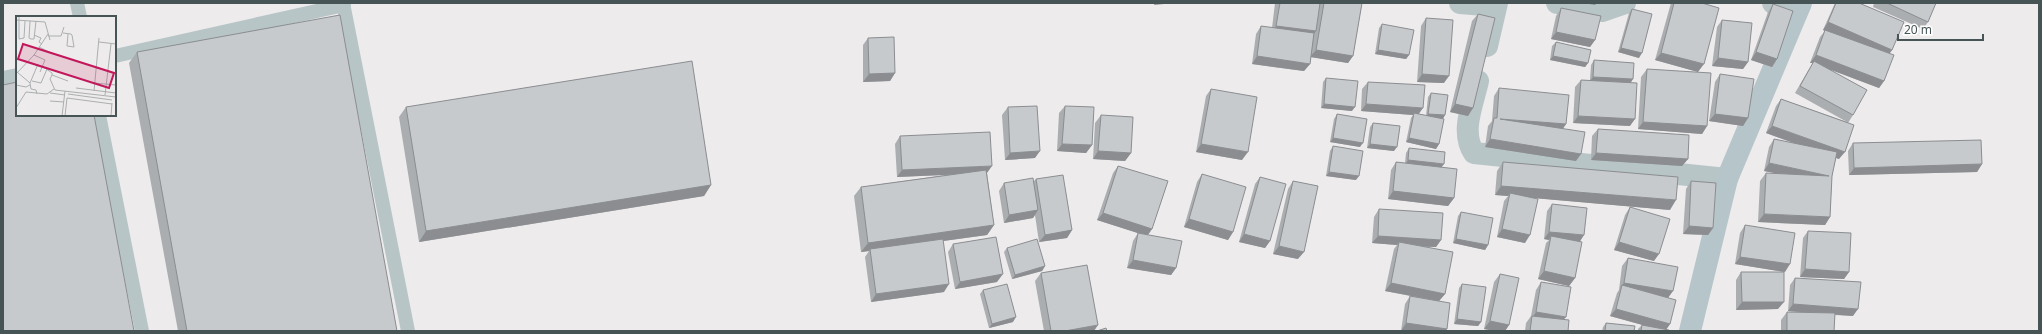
<svg xmlns="http://www.w3.org/2000/svg" width="2042" height="334" font-family="'Noto Sans',sans-serif">
	<style>
		.lines { fill: none; stroke-linecap: round; stroke-linejoin: round }
		.lane { stroke: #b8c5c6; stroke-width: 14 }
		.street { stroke: #b8c5c6; stroke-width: 22 }
		.secondary { stroke: #b6c5c9; stroke-width: 22 }
		.wall { fill: #aaaeb0 }
		.shaded-wall { fill: #8b8d90 }
		.building { fill: #c6cacd; stroke: #8b8d90 }
		.inset-road { fill: none; stroke: #abafb0; stroke-width: 1 }
		.view { fill: #c2185b; fill-opacity: 0.15; stroke: #c2185b; stroke-width: 2 }
		.inset-edge { fill: none; stroke: #465456; stroke-width: 2 }
	</style>
	<rect width="100%" height="100%" fill="#eeebec"/>
	<g class="lines">
		<path class="lane" d="M77 3 80 17
			M343 3 408 331
			M115 56 344 5
			M3 78 17 75
			M99 115 142 331"/>
		<path class="street" d="M1460 3 1496 6
			M1557 3 1602 11 1625 3
			M1773 3 1800 5
			M1487 46 1497 3
			M1478 81C1473 104 1460 132 1474 153L1727 179"/>
		<path class="secondary" d="M1690 331 1727 179 1801 3"/>
	</g>
	<path class="wall" d="M1275 3H1362L1353 56 1348 63 1311 57 1310 64 1304 71 1252 64 1256 34 1261 26 1272 28Z
		M1671 3H1702L1698 72 1655 60Z
		M1835 3H1859L1892 50 1889 54 1884 81 1879 88 1831 70 1853 115 1848 123 1839 159 1836 158 1832 176 1830 217 1825 225 1758 222 1760 181 1766 173H1778L1764 171 1769 147 1774 139 1793 143 1766 133 1776 106 1781 99 1847 122 1795 93 1809 69 1813 63H1810L1820 37 1825 31 1823 30Z
		M1874 3H1936L1928 22 1923 29 1873 7Z
		M1773 4 1777 59 1772 67 1751 60 1768 12Z
		M1561 8 1595 40 1590 47 1551 39 1556 16Z
		M1632 9 1639 58 1618 52 1629 13Z
		M1478 14 1473 108 1468 116 1450 112 1472 21Z
		M1426 18 1444 83 1417 82 1421 26Z
		M1722 20 1748 62 1743 69 1712 66 1717 27Z
		M1382 24 1409 55 1406 59 1375 54 1379 28Z
		M868 38 895 73 890 81 863 82V45Z
		M1556 42 1588 63 1585 67 1550 60 1552 46Z
		M137 52 397 331H178L129 63Z
		M1594 60 1630 82V126L1573 123 1575 87 1581 80H1590L1591 65Z
		M1647 69 1707 126 1702 134 1638 129 1641 77Z
		M1720 74 1748 118 1743 126 1709 121 1715 82Z
		M1326 78 1352 111 1321 108 1323 82Z
		M1368 82 1419 114 1426 116 1428 97 1431 93 1445 115 1443 119 1439 144 1436 149 1406 142 1411 118 1413 115 1361 111 1362 89Z
		M1499 88 1566 124 1563 129 1576 161 1485 147 1488 126 1492 121 1494 96Z
		M1211 89 1242 160 1196 152 1206 96Z
		M1065 106 1092 145 1086 153 1057 151 1059 113Z
		M406 107 711 185 704 196 419 242 399 117Z
		M1008 107 1035 158 1005 160 1002 115Z
		M1337 114 1360 147 1330 142 1334 119Z
		M1101 115 1131 153 1125 161 1093 159 1095 123Z
		M1373 123 1394 151 1367 148 1370 127Z
		M1598 129 1688 159 1682 166 1591 160 1592 136Z
		M900 136 987 173 994 225 987 235 943 241 944 292 871 302 865 257 869 251 861 252 854 196 861 187 946 175 897 177 895 144Z
		M1853 143 1982 164 1977 172 1849 175 1848 151Z
		M1333 146 1356 180 1326 176 1330 151Z
		M1409 148 1442 167 1454 198 1448 206 1388 199 1391 170 1396 162 1405 163 1406 153Z
		M1503 162 1670 210 1535 198 1525 243 1497 237 1504 201 1508 196 1495 195 1497 171Z
		M1118 166 1152 229 1148 235 1176 268 1171 275 1127 268 1133 241 1138 233 1097 220 1113 173Z
		M1202 174 1233 232 1228 240 1184 227 1197 182Z
		M1260 177 1270 241 1265 248 1239 242 1255 184Z
		M1036 179 1072 230 1067 238 1039 242 1035 215 1033 218 1004 223 999 191 1004 183 1033 182Z
		M1293 181 1298 259 1273 254 1288 189Z
		M1691 181 1713 228 1708 235 1683 234 1686 189Z
		M1552 204 1580 242 1575 278 1569 286 1538 279 1546 243 1549 240 1544 239 1547 211Z
		M1630 207 1654 261 1614 250 1625 215Z
		M1379 209 1441 240 1436 247H1426L1445 294 1439 301 1447 329 1445 331H1401L1405 304 1410 296 1431 300 1385 291 1394 249 1397 245 1372 243 1374 217Z
		M1461 212 1488 245 1485 250 1453 243 1458 216Z
		M1745 225 1785 272 1735 264 1740 233Z
		M1808 231 1849 272 1844 279 1800 277 1803 238Z
		M953 244 997 282 955 289 948 252Z
		M1007 248 1045 266 1042 271 1012 279 1004 252Z
		M1628 258 1668 298 1670 324 1666 330 1668 331H1638V329L1642 325H1643L1610 316 1617 293 1619 290 1622 266Z
		M1741 272 1778 309 1736 310V280Z
		M1041 273 1094 331H1044L1035 281Z
		M1500 274 1509 325 1505 331H1495L1484 329 1494 282Z
		M1795 278 1853 316 1835 315 1834 331H1781V320L1787 312 1808 313 1788 311 1790 285Z
		M1541 282 1564 319 1568 331H1525L1526 323 1531 316 1536 290Z
		M1462 284 1481 322 1478 326 1454 324 1459 288Z
		M983 290 1013 322 989 328 980 294Z
		M1606 323 1634 331H1602L1603 327Z"/>
	<path class="shaded-wall" d="M1155 3H1174L1154 5Z
		M1583 3H1597L1595 5Z
		M1828 22 1892 50 1887 57 1823 30Z
		M1276 26 1316 31 1310 39 1271 34Z
		M1556 32 1595 40 1590 47 1551 39Z
		M1621 48 1642 53 1639 58 1618 52Z
		M1316 50 1353 56 1348 63 1310 57Z
		M1378 50 1409 55 1406 59 1375 54Z
		M1756 52 1777 59 1772 67 1751 60Z
		M1661 53 1704 64 1698 72 1655 60Z
		M1816 55 1884 81 1879 88 1813 63 1814 61 1813 63H1810Z
		M1257 56 1310 64 1304 71 1252 64Z
		M1553 56 1588 63 1585 67 1550 60Z
		M1718 58 1748 62 1743 69 1712 66Z
		M895 73 890 81 863 82 869 74Z
		M1422 74 1449 76 1444 83 1417 82Z
		M1593 77 1633 79 1630 84 1590 81Z
		M1324 104 1355 107 1352 111 1321 108Z
		M1366 104 1423 108 1418 115 1414 113 1413 115 1361 111Z
		M1455 104 1473 108 1468 116 1450 112Z
		M1428 114 1445 115 1442 120 1425 118Z
		M1715 114 1748 118 1743 126 1709 121Z
		M1578 116 1635 119 1630 126 1573 123Z
		M1500 119 1566 124 1561 131Z
		M1643 122 1707 126 1702 134 1638 129Z
		M1772 126 1845 152 1839 159 1766 133Z
		M1333 138 1363 143 1360 147 1330 142Z
		M1409 138 1439 144 1436 149 1406 142Z
		M1490 139 1581 154 1576 161 1485 147Z
		M1062 144 1092 145 1086 153 1057 151Z
		M1201 144 1248 152 1242 160 1196 152Z
		M1370 144 1397 147 1394 151 1367 148Z
		M1040 151 1035 158 1005 160 1010 153Z
		M1098 151 1131 153 1125 161 1093 159Z
		M1596 153 1688 159 1682 166 1591 160Z
		M1408 160 1444 164 1441 168 1405 165Z
		M1769 163 1829 176 1824 183 1764 171Z
		M1982 164 1977 172 1849 175 1854 168Z
		M992 166 987 173 897 177 902 170Z
		M1329 172 1359 176 1356 180 1326 176Z
		M711 185 704 196 419 242 426 231Z
		M1501 186 1676 200 1670 210 1509 196 1510 193 1508 196 1495 195Z
		M1393 191 1454 198 1448 206 1388 199Z
		M1038 210 1033 218 1004 223 1009 215Z
		M1103 213 1152 229 1147 236 1097 220Z
		M1764 214 1830 217 1825 225 1758 222Z
		M1189 219 1233 232 1228 240 1184 227Z
		M994 225 987 235 870 251V249L869 251 861 252 868 243Z
		M1689 226 1713 228 1708 235 1683 234Z
		M1502 229 1530 235 1525 243 1497 237Z
		M1072 230 1067 238 1039 242 1045 235Z
		M1549 232 1584 235 1579 243 1551 236 1549 240 1544 239Z
		M1244 234 1270 241 1265 248 1239 242Z
		M1378 236 1441 240 1436 247 1398 245 1399 242 1397 245 1372 243Z
		M1456 239 1488 245 1485 250 1453 243Z
		M1619 242 1659 254 1654 261 1614 250Z
		M1279 246 1304 252 1298 259 1273 254Z
		M1740 257 1790 264 1785 272 1735 264Z
		M1133 260 1176 268 1171 275 1127 268Z
		M1045 266 1042 271 1012 279 1015 275Z
		M1805 269 1849 272 1844 279 1800 277Z
		M1544 271 1575 278 1569 286 1538 279Z
		M1003 274 997 282 955 289 960 282Z
		M1391 283 1445 294 1439 301 1385 291Z
		M1624 283 1673 291 1668 298 1622 285 1618 290Z
		M949 284 944 292 871 302 876 294Z
		M1742 302H1784L1778 309 1736 310Z
		M1793 304 1858 309 1853 316 1788 311Z
		M1616 309 1670 324 1665 331H1664L1610 316Z
		M1536 312 1566 317 1560 324 1531 320Z
		M1016 317 1013 322 989 328 992 324Z
		M1457 319 1481 322 1478 326 1454 324Z
		M1490 321 1509 325 1505 331H1495L1484 329Z
		M1406 323 1447 329 1445 331H1401Z
		M1098 325 1094 331H1065Z"/>
	<path class="building" d="M1280 3H1320L1316 31 1276 26Z
		M1324 3H1362L1353 56 1316 50Z
		M1674 3H1702L1719 8 1704 64 1661 53Z
		M1836 3H1859L1904 22 1892 50 1828 22Z
		M1887 3H1936L1928 22Z
		M1773 4 1793 11 1777 59 1756 52Z
		M1561 8 1601 16 1595 40 1556 32Z
		M1632 9 1652 14 1642 53 1621 48Z
		M1478 14 1495 18 1473 108 1455 104Z
		M340 15 397 331H187L137 52Z
		M1426 18 1453 20 1449 76 1422 74Z
		M1722 20 1752 23 1748 62 1718 58Z
		M1382 24 1414 30 1409 55 1378 50Z
		M1261 26 1314 33 1310 64 1257 56Z
		M1825 30 1894 55 1884 81 1816 55Z
		M894 37 895 73 869 74 868 38Z
		M1556 42 1591 50 1588 63 1553 56Z
		M1594 60 1634 63 1633 79 1593 77Z
		M692 61 711 185 426 231 406 107Z
		M1814 61 1867 90 1853 115 1800 86Z
		M1647 69 1711 73 1707 126 1643 122Z
		M1720 74 1754 79 1748 118 1715 114Z
		M1326 78 1358 81 1355 107 1324 104Z
		M1581 80 1637 83 1635 119 1578 116Z
		M17 82V115H94L134 331H3V85Z
		M1368 82 1425 85 1423 108 1366 104Z
		M1499 88 1569 95 1566 124 1500 119 1585 132 1581 154 1490 139 1494 118H1497Z
		M1211 89 1257 97 1248 152 1201 144Z
		M1431 93 1448 95 1445 115 1428 114Z
		M1781 99 1854 125 1845 152 1772 126Z
		M1037 106 1040 151 1010 153 1008 107Z
		M1065 106 1094 107 1092 145 1062 144Z
		M1414 113 1444 119 1439 144 1409 138Z
		M1337 114 1367 119 1363 143 1333 138Z
		M1101 115 1133 117 1131 153 1098 151Z
		M1373 123 1400 126 1397 147 1370 144Z
		M1598 129 1689 135 1688 159 1596 153Z
		M990 132 992 166 902 170 900 136Z
		M1774 139 1837 152 1832 176 1830 217 1764 214 1766 173 1829 176 1769 163Z
		M1981 140 1982 164 1854 168 1853 143Z
		M1333 146 1363 151 1359 176 1329 172Z
		M1409 148 1445 152 1444 164 1408 160Z
		M1396 162 1457 169 1454 198 1393 191Z
		M1503 162 1678 177 1676 200 1501 186Z
		M1118 166 1168 181 1152 229 1103 213Z
		M986 170 994 225 868 243 861 187Z
		M1202 174 1246 187 1233 232 1189 219Z
		M1063 175 1072 230 1045 235 1036 179Z
		M1260 177 1286 184 1270 241 1244 234Z
		M1033 178 1038 210 1009 215 1004 183Z
		M1293 181 1318 186 1304 252 1279 246Z
		M1691 181 1716 183 1713 228 1689 226Z
		M1510 193 1538 199 1530 235 1502 229Z
		M1552 204 1587 208 1584 235 1549 232Z
		M1630 207 1670 219 1659 254 1619 242Z
		M1379 209 1443 213 1441 240 1378 236Z
		M1461 212 1493 218 1488 245 1456 239Z
		M1745 225 1795 233 1790 264 1740 257Z
		M1808 231 1851 233 1849 272 1805 269Z
		M1138 233 1182 241 1176 268 1133 260Z
		M1551 236 1582 242 1575 278 1544 271Z
		M996 237 1003 274 960 282 953 244Z
		M943 239 949 284 876 294 870 249Z
		M1037 239 1045 266 1015 275 1007 248Z
		M1399 242 1453 252 1445 294 1391 283Z
		M1628 258 1678 267 1673 291 1624 283Z
		M1087 265 1098 325 1065 331H1051L1041 273Z
		M1741 272H1784V302H1742Z
		M1500 274 1519 278 1509 325 1490 321Z
		M1795 278 1861 282 1858 309 1793 304Z
		M1541 282 1571 287 1566 317 1536 312Z
		M1007 284 1016 317 992 324 983 290Z
		M1462 284 1486 287 1481 322 1457 319Z
		M1622 285 1676 300 1670 324 1616 309Z
		M1410 296 1450 303 1447 329 1406 323Z
		M1787 312 1835 313 1834 331H1787Z
		M1532 316 1569 320 1568 331H1530Z
		M1606 323 1635 326 1634 331H1605Z
		M1642 325 1669 330 1668 331H1641Z
		M1106 328 1107 331H1097Z"/>
	<g transform="translate(16 16)">
		<rect width="100" height="100" fill="#eeebec"/>
		<path class="inset-road" d="M3 0V23L8 22 9 5M0 4 29 6M14 5 13 22 15 23H18L20 5M29 6 34 24M47 17 55 18 56 19 58 31 51 30 52 18M18 19 25 22 23 26 26 28M32 20H45L48 11M83 26 100 28M23 31 35 37M18 39 29 44 24 56M13 46 26 51M26 50 36 57V59M1 56 14 67M0 58 18 39 32 18M16 65 25 67 31 53M52 65 36 59 34 63 39 74 100 81M78 67 100 69M0 69 10 71 14 69M60 72 100 77M78 75 83 22M34 77 49 79M21 78 20 74 15 73 14 67 22 48M52 78 96 84M89 79 95 28M51 82 96 88M34 85 48 86M0 92 10 76 31 78 38 73M46 100 49 75M49 100 51 82M95 100 96 87"/>
		<path class="view" d="M7 28 98 57 93 72 2 43Z"/>
		<rect width="100" height="100" class="inset-edge"/>
	</g>
	<rect width="2042" height="334" fill="none" stroke="#465456" stroke-width="8"/>
	<path d="M1898 34v6h85v-6" fill="none" stroke="#465456" stroke-width="2"/>
	<text x="1904" y="34" font-size="12" fill="#465456" stroke="#ffffff" stroke-width="3" paint-order="stroke">20 m</text>
</svg>
